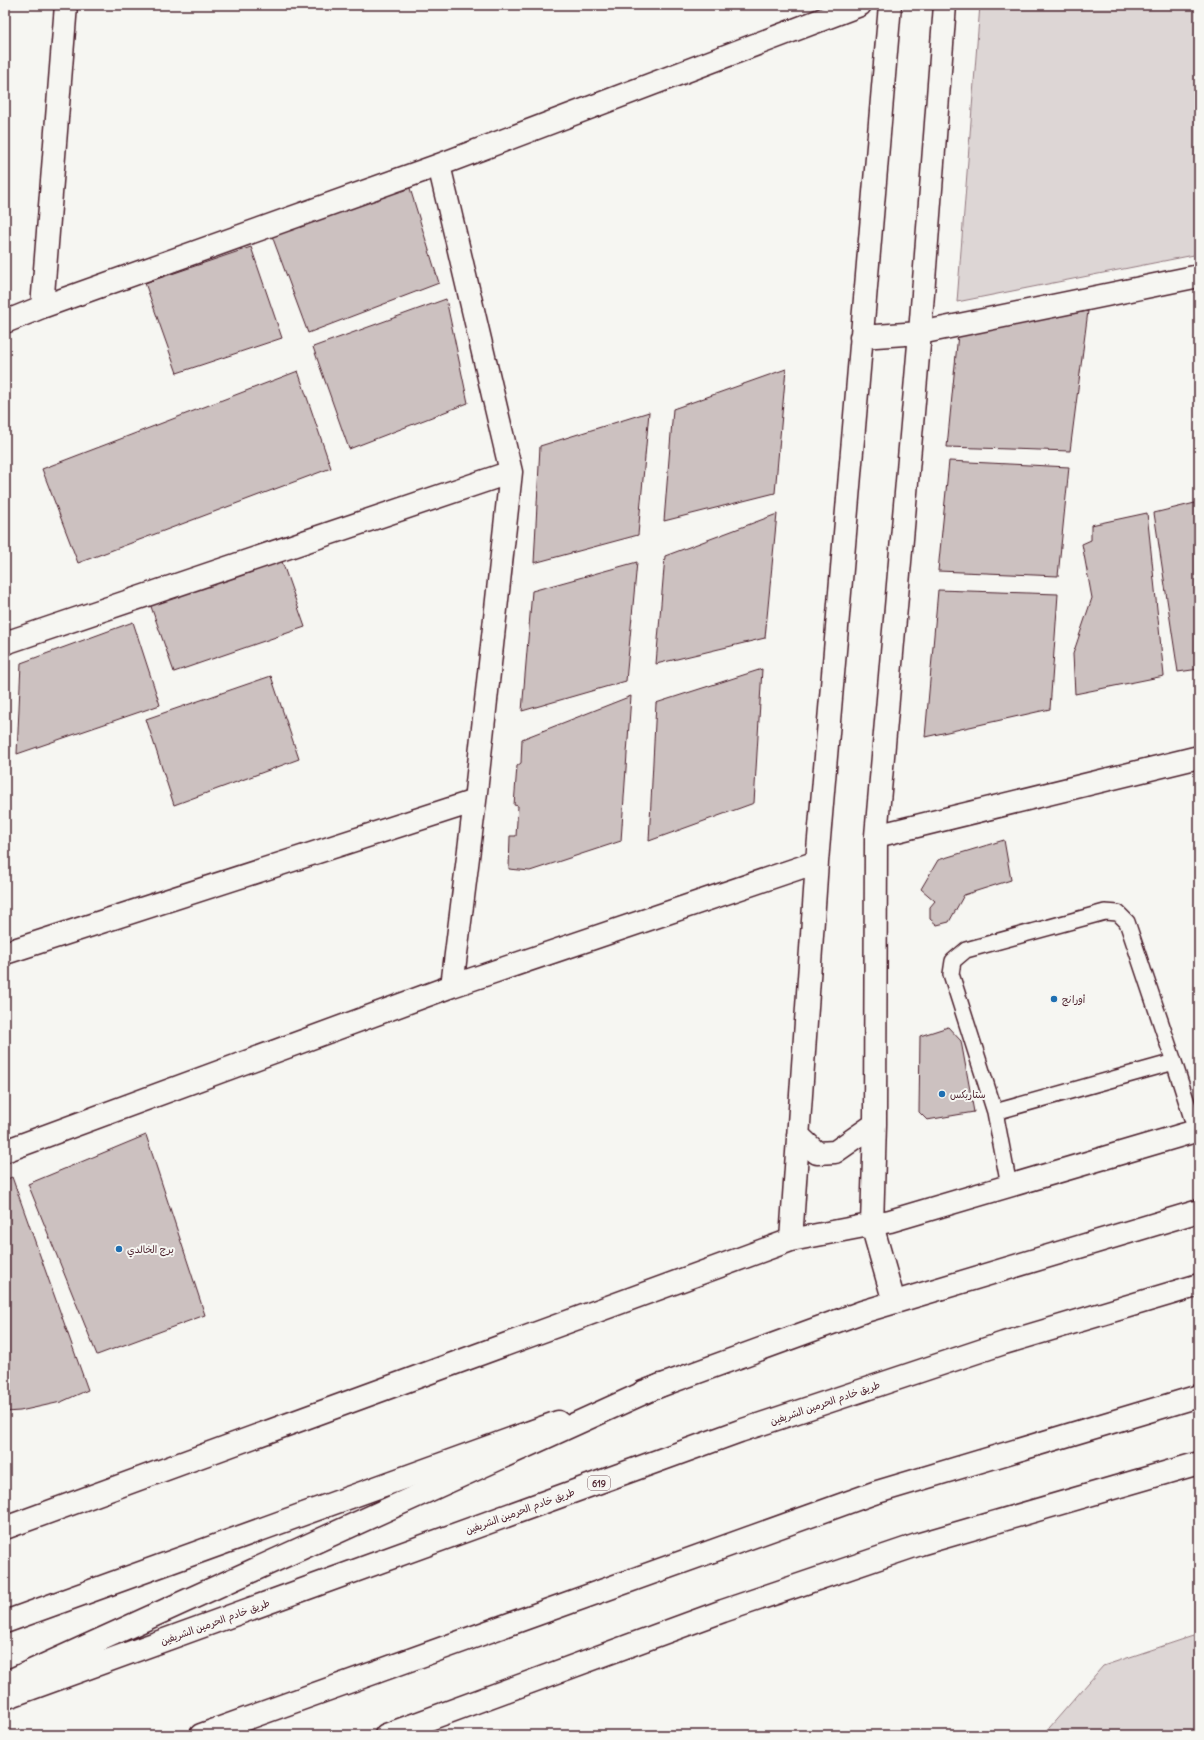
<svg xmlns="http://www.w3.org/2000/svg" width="1204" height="1740" font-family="Delius,'Playpen Sans Arabic',sans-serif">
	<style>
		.green { fill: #ddd6d5; stroke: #947a80 }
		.building { fill: #ccc1c0; stroke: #4a1f2b }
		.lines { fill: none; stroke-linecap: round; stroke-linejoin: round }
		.lane-casing { stroke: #4a1f2b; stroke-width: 18 }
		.street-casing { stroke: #4a1f2b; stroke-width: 25 }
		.secondary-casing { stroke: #4a1f2b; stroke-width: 25 }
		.highway-casing { stroke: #4a1f2b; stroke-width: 25 }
		.lane { stroke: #f6f6f2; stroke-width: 15 }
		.street { stroke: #f6f6f2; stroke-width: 22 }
		.secondary { stroke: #f6f6f2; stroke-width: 22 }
		.highway { stroke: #f6f6f2; stroke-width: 22 }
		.poi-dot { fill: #1f6fb2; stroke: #f6f6f2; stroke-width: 1.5 }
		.labels { text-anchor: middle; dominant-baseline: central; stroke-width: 4; stroke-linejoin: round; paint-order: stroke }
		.shield { fill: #f6f6f2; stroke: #7e6067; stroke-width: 1 }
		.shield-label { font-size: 9px; font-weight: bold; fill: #4a1f2b }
		.poi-label { font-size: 10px; fill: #4a1f2b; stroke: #f6f6f2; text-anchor: start }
		.street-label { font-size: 10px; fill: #4a1f2b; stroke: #f6f6f2 }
	</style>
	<rect width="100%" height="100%" fill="#f6f6f2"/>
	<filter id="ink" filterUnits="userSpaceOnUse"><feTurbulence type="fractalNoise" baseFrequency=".025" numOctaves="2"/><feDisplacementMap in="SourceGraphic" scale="8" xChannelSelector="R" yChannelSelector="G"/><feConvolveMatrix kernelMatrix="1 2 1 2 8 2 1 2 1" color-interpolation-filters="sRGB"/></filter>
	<g filter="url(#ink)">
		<path class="green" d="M980 5H1199V254L957 302Z
			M1199 1634V1735H1043L1103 1666Z"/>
		<path class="building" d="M409 185 439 283 308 333 272 236Z
			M251 247 282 338 177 373 145 283Z
			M446 299 468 403 349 449 313 347Z
			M1088 311 1070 451 947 447 958 334Z
			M786 369 775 493 664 521 673 409Z
			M298 371 331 468 78 563 42 469Z
			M649 412 638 535 534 563 540 446Z
			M949 461 1069 467 1058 576 938 571Z
			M1199 502V669L1178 672 1154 513Z
			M1147 513 1164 676 1075 694 1073 654 1092 598 1082 544 1091 540V525Z
			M777 514 765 638 656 664 665 556Z
			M279 553 305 627 174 672 148 598Z
			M637 562 626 681 522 711 532 591Z
			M938 590 1058 594 1050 709 925 737Z
			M133 622 160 705 17 754 21 663Z
			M762 669 754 803 649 841 656 703Z
			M271 676 299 759 174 805 146 719Z
			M631 696 621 841 530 871 509 869 510 836H516L518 806 514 805 517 766 521 763 522 739Z
			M1004 840 1011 880 964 895 949 922 937 925 930 919V907L935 901 921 889 938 860Z
			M948 1027 961 1041 974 1112 927 1120 919 1112 920 1036Z
			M146 1135 205 1315 97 1355 28 1184Z
			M12 1177 88 1390 61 1402 20 1411 5 1412V1180Z"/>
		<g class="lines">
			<defs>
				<path id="lane" d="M995 1112 951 974 953 961 966 950 1105 912 1118 913 1127 922 1174 1062
					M1009 1186 995 1112 1174 1062 1196 1131"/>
				<path id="street" d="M439 165 511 472 475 801 452 986
					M42 307 66 5
					M5 322 42 307 439 165 860 5
					M861 337 920 333 1199 276
					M5 643 511 472
					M876 836 1199 757
					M5 953 475 801
					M798 1135 817 1153 835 1152 875 1124
					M5 1151 452 986 817 862
					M791 1240 817 862 890 5
					M894 1302 872 1225 875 1124 876 836 920 333 945 5
					M5 1528 791 1240 890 1221 1199 1130"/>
				<path id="secondary" d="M643 1392 862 1312 1199 1211
					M5 1622 558 1422
					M386 1735 723 1611 920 1544 1199 1463"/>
				<path id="highway" d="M5 1683 661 1385
					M5 1698 740 1431 1004 1343 1199 1285
					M201 1735 874 1493 1199 1396"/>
			</defs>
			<use href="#lane" class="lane-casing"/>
			<use href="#street" class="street-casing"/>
			<use href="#secondary" class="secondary-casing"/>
			<use href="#highway" class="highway-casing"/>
			<use href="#lane" class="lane"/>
			<use href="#street" class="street"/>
			<use href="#secondary" class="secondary"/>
			<use href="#highway" class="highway"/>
		</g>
	</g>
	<g class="poi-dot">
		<circle cx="1054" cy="999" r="4"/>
		<circle cx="942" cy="1094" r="4"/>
		<circle cx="119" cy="1249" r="4"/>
	</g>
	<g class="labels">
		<rect class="shield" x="588" y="1476" width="22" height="14" rx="3"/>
		<g class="shield-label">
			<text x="599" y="1483">619</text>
		</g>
		<g class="poi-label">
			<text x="1062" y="999">أورانج</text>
			<text x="950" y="1094">ستاربكس</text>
			<text x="127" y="1249">برج الخالدي</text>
		</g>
		<g class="street-label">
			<text transform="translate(825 1403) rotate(-19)">طريق خادم الحرمين الشريفين</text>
			<text transform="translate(520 1511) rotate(-20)">طريق خادم الحرمين الشريفين</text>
			<text transform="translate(215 1622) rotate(-20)">طريق خادم الحرمين الشريفين</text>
		</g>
	</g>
	<rect width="1204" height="1740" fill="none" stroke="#f6f6f2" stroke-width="20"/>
	<rect x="10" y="10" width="1184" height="1720" fill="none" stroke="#4a1f2b" stroke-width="1.5" filter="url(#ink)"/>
</svg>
